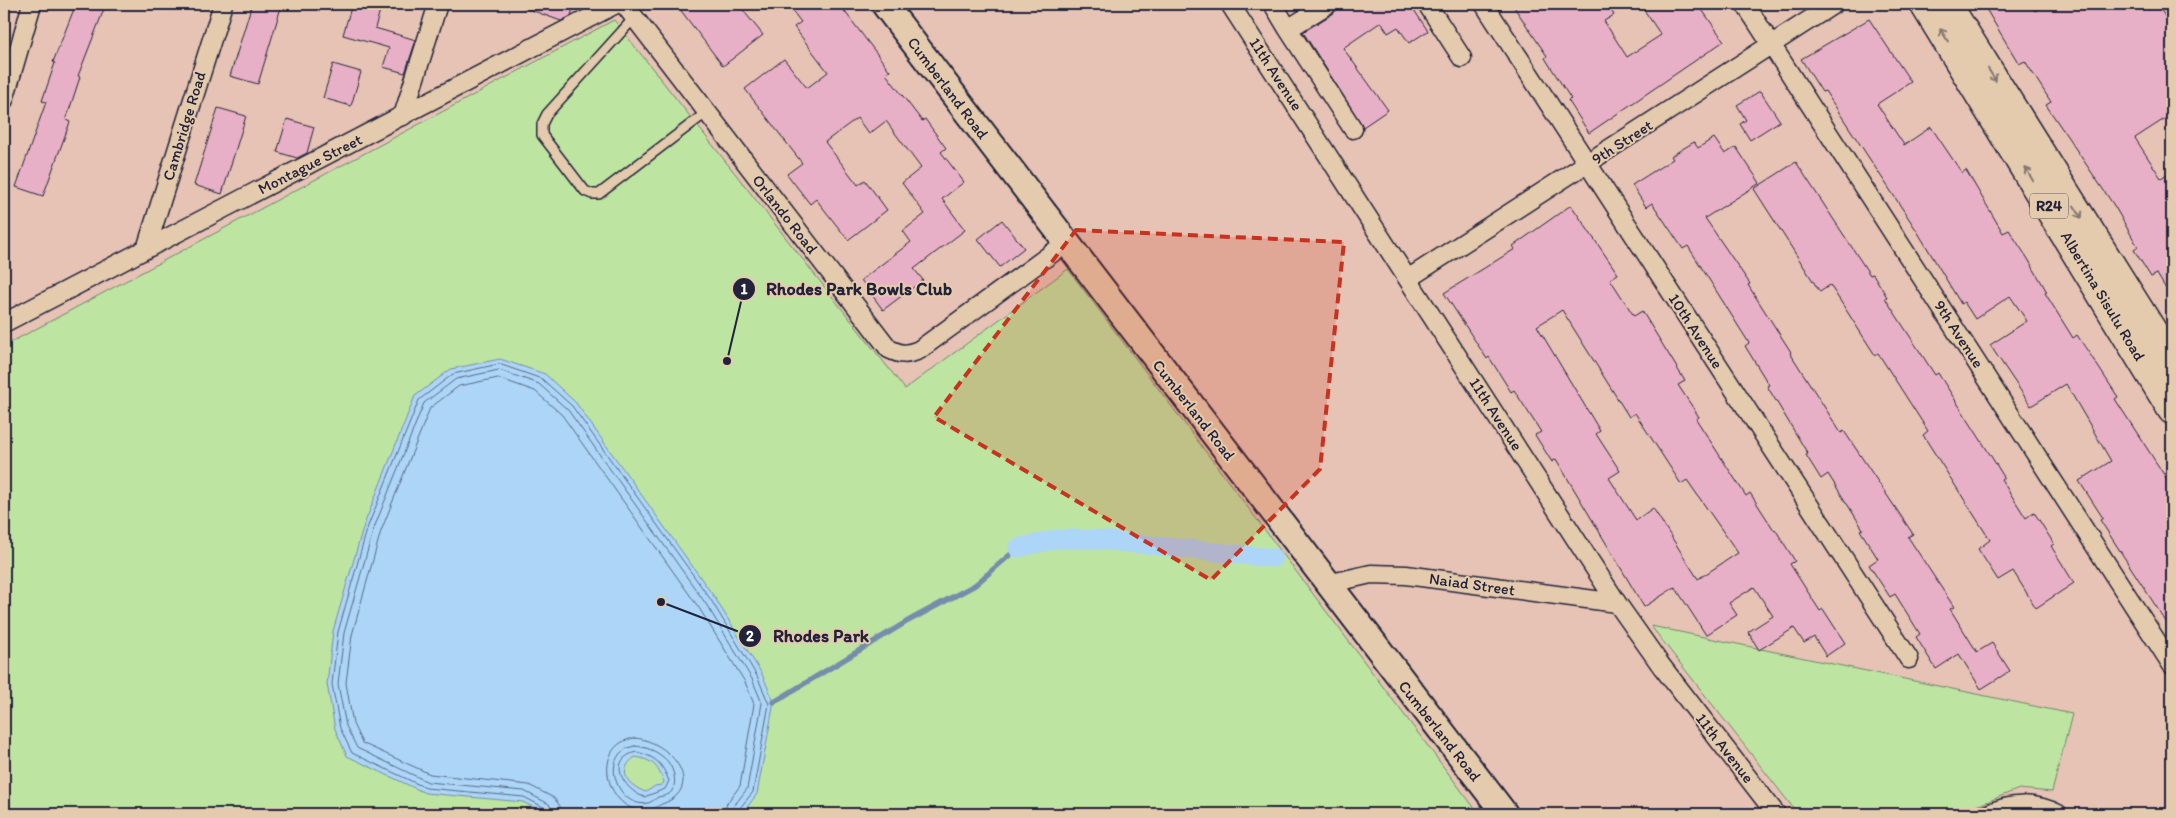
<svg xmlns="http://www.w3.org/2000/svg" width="2176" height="818" font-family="Itim,sans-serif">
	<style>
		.green { fill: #bde5a1; stroke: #70846e }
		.water { fill: #acd5f7; stroke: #758dac; fill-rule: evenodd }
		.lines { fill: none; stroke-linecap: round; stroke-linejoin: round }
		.shore { stroke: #596a86; stroke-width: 1 }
		.stream { stroke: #758dac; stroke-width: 5.5 }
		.canal { stroke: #acd5f7; stroke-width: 19 }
		.building { fill: #e8b0c6; stroke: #22223b; fill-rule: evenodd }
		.lane-casing { stroke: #22223b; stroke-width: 12 }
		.street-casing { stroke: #22223b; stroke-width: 21 }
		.secondary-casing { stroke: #22223b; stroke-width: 29 }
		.primary-casing { stroke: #22223b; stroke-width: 31 }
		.lane { stroke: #e5cbad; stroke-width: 9 }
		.street { stroke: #e5cbad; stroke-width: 18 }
		.secondary { stroke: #e5cbad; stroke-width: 25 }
		.primary { stroke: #e5cbad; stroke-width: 28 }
		.oneway { stroke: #847674 }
		.marked { fill: #c8321e; fill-opacity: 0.2; stroke: #c8321e; stroke-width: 4; stroke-dasharray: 10 6; stroke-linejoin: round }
		.labels { text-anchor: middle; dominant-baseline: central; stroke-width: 4; stroke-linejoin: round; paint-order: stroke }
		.shield { fill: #e5cbad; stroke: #5c555d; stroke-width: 1 }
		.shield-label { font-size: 15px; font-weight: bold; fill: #22223b }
		.street-label { font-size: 16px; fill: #22223b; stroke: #e5cbad }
		.leader { fill: none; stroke: #22223b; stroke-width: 2 }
		.callout-dot { fill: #22223b; stroke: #e5cbad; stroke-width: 2 }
		.mark-label { font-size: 15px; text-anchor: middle; font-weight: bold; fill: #fff }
		.callout-label { font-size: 18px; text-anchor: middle; font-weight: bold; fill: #22223b; stroke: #e5cbad; stroke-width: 4; stroke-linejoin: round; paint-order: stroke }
	</style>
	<rect width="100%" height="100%" fill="#e6c3b4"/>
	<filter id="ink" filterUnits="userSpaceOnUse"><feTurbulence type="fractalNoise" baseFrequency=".02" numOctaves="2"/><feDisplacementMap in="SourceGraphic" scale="10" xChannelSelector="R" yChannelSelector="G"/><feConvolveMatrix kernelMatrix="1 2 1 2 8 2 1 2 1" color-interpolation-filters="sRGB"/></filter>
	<g filter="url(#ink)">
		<path class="green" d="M614 20 905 389 1068 269 1479 814H4V346Z
			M1651 626 2072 714 2052 792 2019 789 1976 806 1969 814H1798Z"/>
		<path class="water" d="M500 359 545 374 576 403 715 598 762 674 774 702 757 794 742 814H546L523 802 425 793 347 756 335 729 327 684 333 631 364 525 415 396 451 369ZM635 757C653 760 657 765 664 782L662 785 655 786 646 792C628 786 616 771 635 757Z"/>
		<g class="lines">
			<path class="shore" d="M635 738C671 741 707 788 662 804 657 806 654 810 648 810 606 816 589 743 635 738Z
				M635 746C645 747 655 750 663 757 673 764 680 785 669 794 666 796 662 796 658 797 655 799 652 802 648 803 617 810 597 752 635 746Z
				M636 752C655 756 662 763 669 781L665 789 644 797C622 789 607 759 636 752Z
				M547 814 545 808 524 797 426 788 352 753 340 728 332 684 338 632 368 526 419 400 453 374 499 364 542 379 572 406 711 600 757 676 769 704 753 792 739 809 738 814
				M554 814 549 804 524 791 428 782 357 748 346 726 338 684 344 633 374 528 424 403 456 379 499 370 539 384 568 410 706 604 752 679 762 703 747 789 733 807 732 814
				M561 814 560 806 554 798 529 785 430 774 362 743 353 724 346 683 352 635 381 531 430 408 459 386 498 378 535 391 562 415 699 608 745 682 754 704 740 786 727 803 724 814"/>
			<path class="stream" d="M774 702 908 621 975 585 1018 548"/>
			<path class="canal" d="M1018 548 1057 539H1091L1273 558"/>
		</g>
		<path class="building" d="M76 4H106L78 76 80 77 66 120 70 122 43 196 16 187 46 102 42 101 55 63 53 62Z
			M252 4H282L258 84 230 76Z
			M352 4 380 10 375 28 416 40 405 73 383 67 389 48 343 35Z
			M520 4H574L571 16 561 21 520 6Z
			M676 4H738L763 35 723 66Z
			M787 4H839L890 71 886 74 922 121 925 119 946 148 941 152 964 182 942 199 965 230 914 269 923 280 883 310 861 280 911 242 903 231 925 214 902 183 921 168 886 121 869 134 857 118 825 142 858 185 865 180 887 210 848 240 816 199 810 204 787 174 802 163 745 89 784 59 807 88 828 72 794 27 801 22Z
			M1339 4H1410L1428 31 1409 43 1398 27 1388 33 1381 22 1343 48 1388 110 1363 127 1303 32 1334 13Z
			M1512 4H1607L1614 15 1604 21 1627 57 1661 35 1640 4H1698L1724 41 1589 133 1568 100 1571 99 1545 58 1547 56Z
			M1983 4H2030L2035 11 2045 4H2157L2172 27V114L2135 138 2161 178 2172 171V299L2157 274 2151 277 2134 250 2138 247 2115 207 2046 105 2051 102 2025 61 2019 64Z
			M1869 19 1911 82 1877 104 1904 145 1931 127 1962 173 1966 170 2003 233 2009 230 2028 259 2047 292 2045 293 2073 338 2077 335 2099 368 2118 397 2115 399 2172 487V631L2100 520 2103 518 2079 481 2111 461 2066 384 2031 406 1990 345 2027 321 2010 296 1975 319 1964 302 1961 304 1917 231 1825 91 1822 92 1801 59Z
			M333 64 361 72 351 106 323 98Z
			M1760 91 1780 121 1750 140 1740 124 1746 120 1737 105Z
			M218 108 246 116 222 194 194 185Z
			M287 119 314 127 307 153 297 158 277 152Z
			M1714 138 1725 154 1736 147 1760 183 1705 218 1750 284 1748 285 1791 352 1790 353 1841 433 1844 431 1913 534 1908 537 1954 607 1950 609 1977 652 1992 643 2010 671 1981 689 1959 654 1936 669 1916 637 1920 634 1895 594 1890 597 1869 565 1878 559 1860 530 1863 529 1828 474 1821 479 1806 455 1808 454 1767 386 1769 385 1745 346 1749 343 1688 246 1683 249 1652 203 1646 207 1632 185 1673 159 1671 156 1694 142 1698 148Z
			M1796 162 1870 275 1873 274 1887 297 1885 298 1935 375 1938 373 1984 445 2004 477 2001 479 2026 518 2034 512 2054 544 2051 546 2074 583 2036 608 2013 571 1998 580 1978 549 1990 540 1923 435 1928 431 1878 353 1875 355 1830 285 1820 292 1754 189Z
			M1571 205 1618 274 1610 279 1634 316 1642 311 1685 381 1678 385 1699 417 1696 419 1746 496 1750 493 1774 530 1775 529 1795 561 1790 564 1820 611 1823 609 1845 643 1826 656 1814 637 1804 643 1794 628 1759 650 1748 632 1773 616 1754 587 1729 603 1737 615 1706 635 1675 587 1644 607 1556 459 1552 462 1535 435 1541 432 1514 390 1511 392 1489 357 1487 359 1444 293 1515 249 1513 246ZM1562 310 1629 417 1635 413 1681 484 1687 480 1738 553 1698 579 1653 508 1636 520 1609 478 1620 471 1596 434 1600 431 1537 326Z
			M1002 220 1024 248 1000 267 978 239Z"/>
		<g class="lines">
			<defs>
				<path id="lane" d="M634 18 547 114 542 124V135L585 191 592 194H599L707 112"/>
				<path id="street" d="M624 4 889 349C901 355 907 355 919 350L1066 243
					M1230 4 1617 603 1660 664 1776 814
					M1273 4 1288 29 1328 4
					M1427 4 1462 58
					M1484 4 1909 659
					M1745 4 2172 665
					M1288 29 1353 129
					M4 100 32 4
					M403 116 438 4
					M146 249 223 4
					M1409 278 1834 4
					M4 323 616 4
					M1327 584 1371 574 1406 575 1617 603
					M1988 814C2010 803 2036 802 2058 814"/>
				<path id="secondary" d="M884 4 1505 814"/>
				<path id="primary" d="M1924 4 2172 410
					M1947 4 2172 362"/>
			</defs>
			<use href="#lane" class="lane-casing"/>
			<use href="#street" class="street-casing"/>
			<use href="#secondary" class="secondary-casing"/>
			<use href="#primary" class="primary-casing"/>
			<use href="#lane" class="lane"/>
			<use href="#street" class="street"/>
			<use href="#secondary" class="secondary"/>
			<use href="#primary" class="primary"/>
		</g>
		<defs><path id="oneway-shaft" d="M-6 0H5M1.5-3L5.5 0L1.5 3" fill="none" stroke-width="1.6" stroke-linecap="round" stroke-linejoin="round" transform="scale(1.25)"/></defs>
		<g class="oneway">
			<use href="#oneway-shaft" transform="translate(1944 35) rotate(-122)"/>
			<use href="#oneway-shaft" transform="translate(1992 75) rotate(58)"/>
			<use href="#oneway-shaft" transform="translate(2029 174) rotate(-121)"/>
			<use href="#oneway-shaft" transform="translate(2078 212) rotate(58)"/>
		</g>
	</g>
	<path class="marked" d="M1076 230 1344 242 1320 469 1211 580 934 417Z"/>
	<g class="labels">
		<rect class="shield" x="2030" y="193.5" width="38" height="25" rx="4"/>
		<g class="shield-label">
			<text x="2049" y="206">R24</text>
		</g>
		<g class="street-label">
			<text transform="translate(1276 74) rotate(57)">11th Avenue</text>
			<text transform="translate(948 88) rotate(53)">Cumberland Road</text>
			<text transform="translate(184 126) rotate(-73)">Cambridge Road</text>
			<text transform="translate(1622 142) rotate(-33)">9th Street</text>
			<text transform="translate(310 164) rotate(-27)">Montague Street</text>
			<text transform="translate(785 214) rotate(52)">Orlando Road</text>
			<text transform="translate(2103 296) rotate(59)">Albertina Sisulu Road</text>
			<text transform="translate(1696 331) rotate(57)">10th Avenue</text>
			<text transform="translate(1959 334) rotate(57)">9th Avenue</text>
			<text transform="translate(1194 410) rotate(52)">Cumberland Road</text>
			<text transform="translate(1496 414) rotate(57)">11th Avenue</text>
			<text transform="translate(1472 584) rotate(8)">Naiad Street</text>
			<text transform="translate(1440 731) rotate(52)">Cumberland Road</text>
			<text transform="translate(1725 748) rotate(52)">11th Avenue</text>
		</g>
	</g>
	<path class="leader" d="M727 361L744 289M661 602L750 636"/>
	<g class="callout-dot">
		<circle cx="727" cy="361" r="5"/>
		<circle cx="661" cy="602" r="5"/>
		<circle cx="744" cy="289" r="12"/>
		<circle cx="750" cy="636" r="12"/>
	</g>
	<g class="mark-label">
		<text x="744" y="294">1</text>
		<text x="750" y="641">2</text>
	</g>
	<g class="callout-label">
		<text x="859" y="295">Rhodes Park Bowls Club</text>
		<text x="821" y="642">Rhodes Park</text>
	</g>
	<rect width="2176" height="818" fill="none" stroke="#e5cbad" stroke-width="20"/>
	<rect x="10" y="10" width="2156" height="798" fill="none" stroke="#22223b" stroke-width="2" filter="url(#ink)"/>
</svg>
